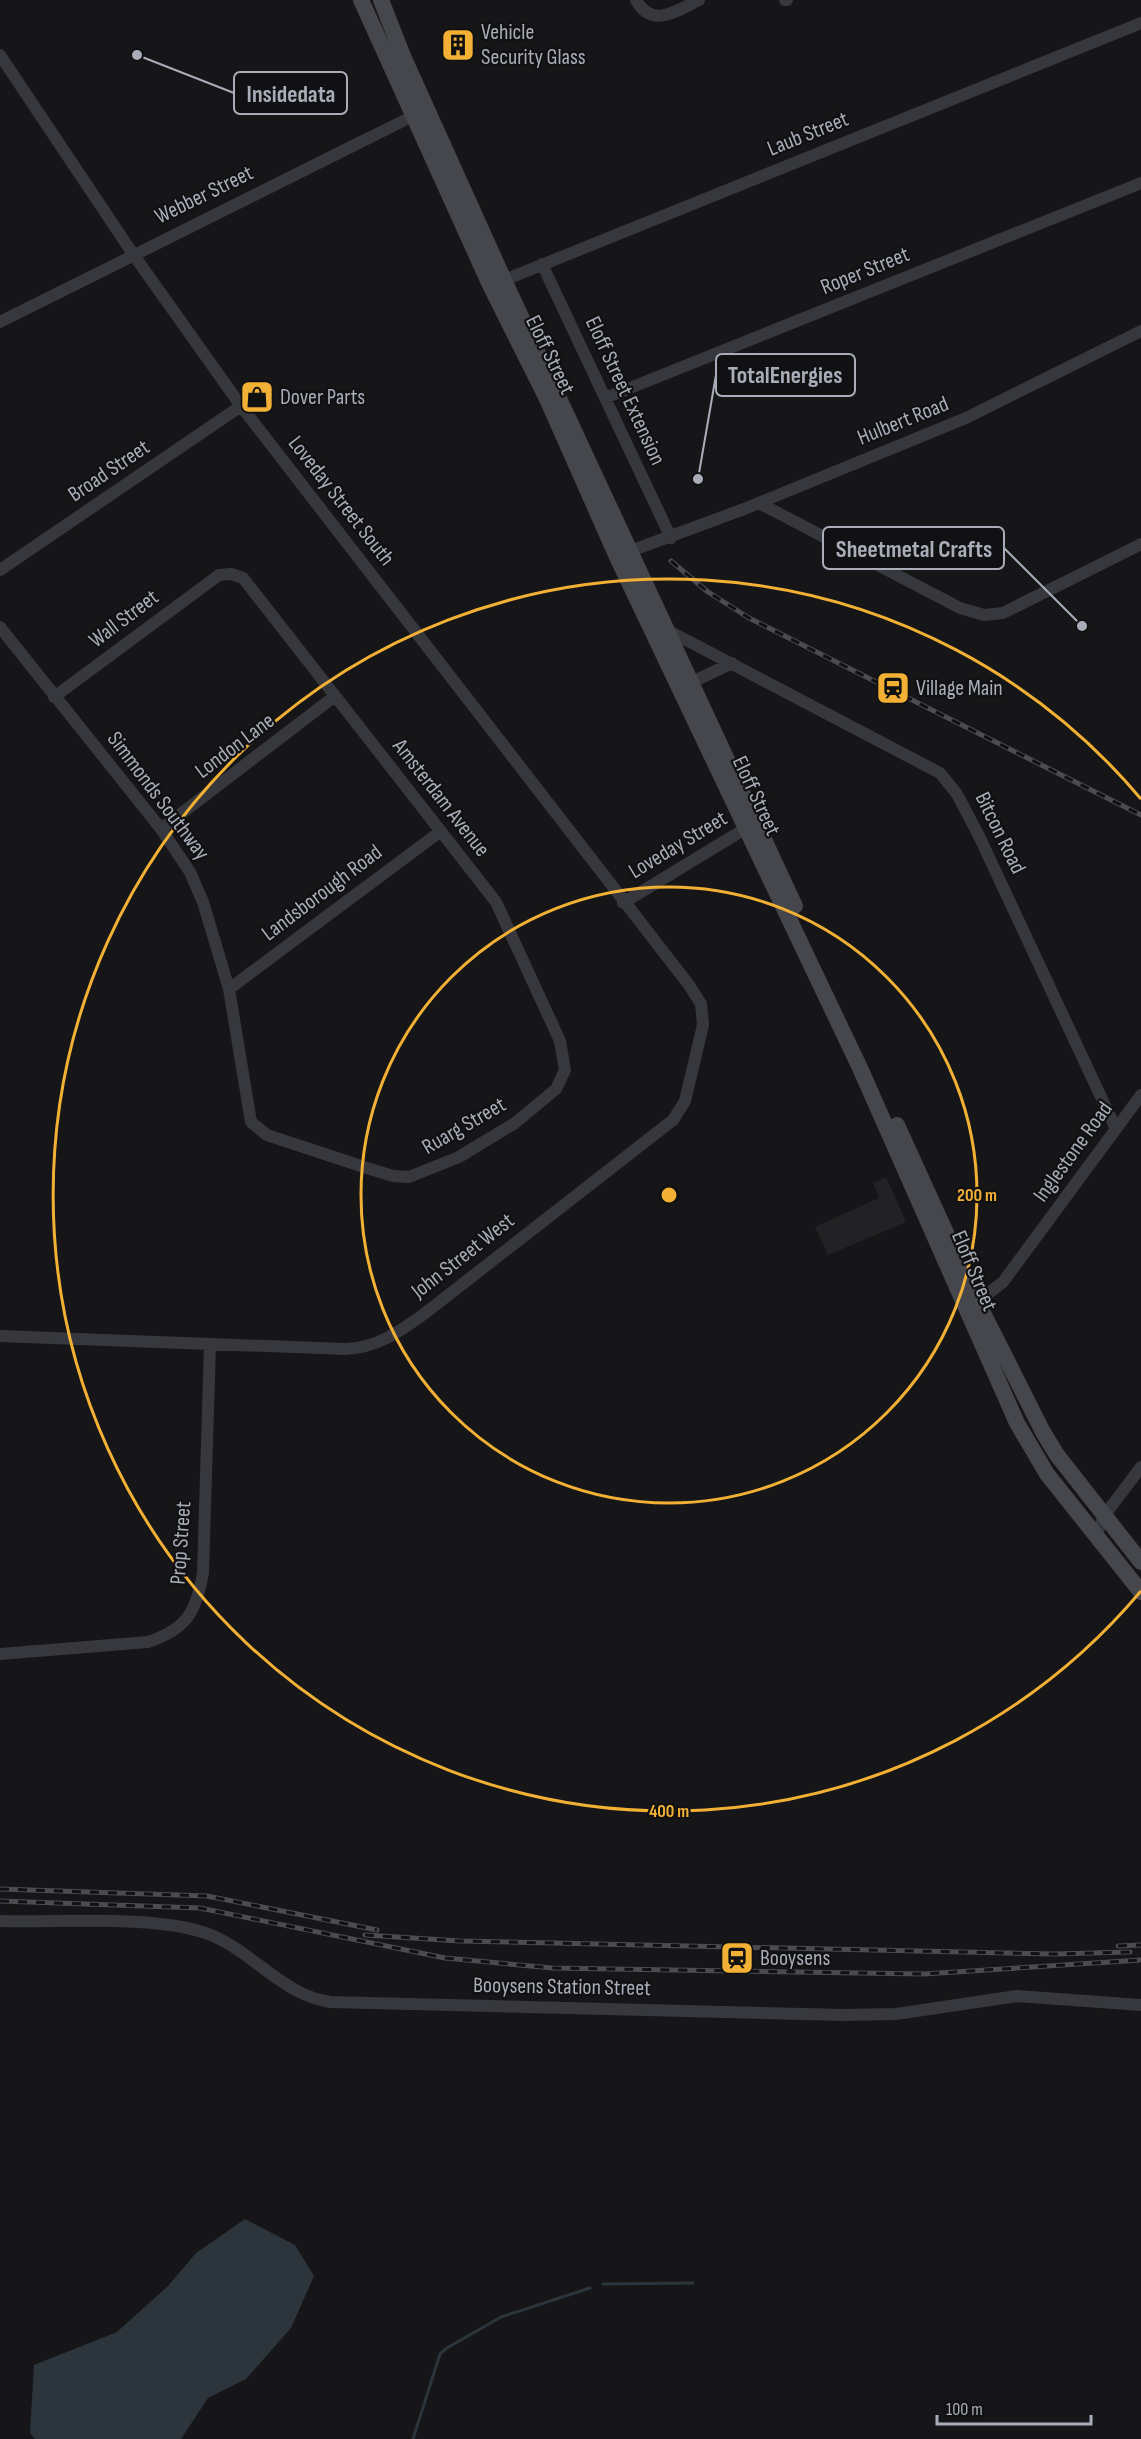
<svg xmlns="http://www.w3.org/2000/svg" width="1141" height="2439" font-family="'Sofia Sans Condensed',sans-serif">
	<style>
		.built { fill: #222225 }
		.water { fill: #2c353c }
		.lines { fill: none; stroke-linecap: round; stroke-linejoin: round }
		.stream { stroke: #2c353c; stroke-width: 3 }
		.street { stroke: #37383d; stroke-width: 12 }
		.secondary { stroke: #45474d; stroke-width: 16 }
		.rail-casing { stroke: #4a4c52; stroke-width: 5 }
		.rail { stroke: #111113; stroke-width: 3; stroke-dasharray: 9; stroke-linecap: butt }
		.ring { fill: none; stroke: #f2b134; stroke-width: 3 }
		.labels { text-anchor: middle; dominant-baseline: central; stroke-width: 4.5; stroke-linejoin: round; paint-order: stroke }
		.poi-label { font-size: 22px; fill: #a8adb8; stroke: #111113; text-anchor: start }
		.street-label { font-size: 22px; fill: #a8adb8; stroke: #111113 }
		.centre { fill: #f2b134; stroke: #111113; stroke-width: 3 }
		.ring-label { font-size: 18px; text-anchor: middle; font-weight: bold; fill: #f2b134; stroke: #111113; stroke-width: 4.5; stroke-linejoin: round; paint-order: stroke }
		.leader { fill: none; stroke: #a8adb8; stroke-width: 2 }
		.callout-dot { fill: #a8adb8; stroke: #111113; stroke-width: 2 }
		.callout { fill: #111113; stroke: #a8adb8; stroke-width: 2 }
		.callout-label { font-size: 24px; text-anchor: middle; font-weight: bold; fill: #a8adb8 }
	</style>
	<rect width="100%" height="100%" fill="#161618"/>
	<path class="built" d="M886 1177 906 1222 828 1255 815 1227 879 1198 873 1183Z"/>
	<path class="water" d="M245 2219 295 2245 314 2276 291 2328 246 2379 208 2398 181 2439H35L30 2433 34 2365 117 2332 168 2286 196 2253Z"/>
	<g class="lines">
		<path class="stream" d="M603 2284 693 2283
			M413 2439 440 2354 447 2348 501 2317 590 2288"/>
		<path class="street" d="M636 0C652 29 676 11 699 0
			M785 0H787
			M0 55 133 254 241 406 689 985 701 1004 703 1025 685 1101 673 1120 424 1314C399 1332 377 1348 345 1349L0 1336
			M542 264 671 538
			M497 283 1141 23
			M0 322 421 112
			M605 398 1141 183
			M759 503 960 608 984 615 1003 613 1141 544
			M625 553 744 509 966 418 1141 331
			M0 570 241 406
			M0 627 161 829 190 872 203 902 229 989 251 1122 267 1135 367 1168 393 1176 409 1177 459 1157 515 1123 556 1089 565 1070 560 1041 496 902 243 578 231 574 219 575 54 697
			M667 630 940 773 957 794 979 836 1116 1129
			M684 686 732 663
			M161 829 335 696
			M623 903 753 824
			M229 989 441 831
			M971 1307 1003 1282 1141 1095
			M1097 1534 1104 1516 1141 1467
			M0 1654 148 1642C187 1629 196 1612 203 1573L210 1345
			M0 1921C58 1923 159 1914 211 1935 254 1953 283 1995 330 2002L844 2015 896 2014 1017 1996 1141 2005"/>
		<path class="secondary" d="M361 0 490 285 547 399 617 557 860 1068 1017 1423 1047 1474 1141 1592
			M381 0 403 56 504 280 795 906
			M897 1125 978 1303 1043 1432 1057 1455 1141 1562"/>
		<defs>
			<path id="rail" d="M671 561 708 592 749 618 1141 815
				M0 1889 207 1896 377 1930
				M0 1901 200 1908 445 1958 552 1968 924 1974 1141 1960
				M365 1935 460 1941 1054 1954 1130 1952
				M1118 1946 1141 1945"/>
		</defs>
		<use href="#rail" class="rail-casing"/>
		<use href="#rail" class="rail"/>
	</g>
	<g class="ring">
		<circle cx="669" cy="1195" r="308"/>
		<path d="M1141 1591A616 616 0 1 1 1141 799"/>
	</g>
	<defs>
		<symbol id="building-square" viewBox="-11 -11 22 22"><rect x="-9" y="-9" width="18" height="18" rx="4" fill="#f2b134" stroke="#111113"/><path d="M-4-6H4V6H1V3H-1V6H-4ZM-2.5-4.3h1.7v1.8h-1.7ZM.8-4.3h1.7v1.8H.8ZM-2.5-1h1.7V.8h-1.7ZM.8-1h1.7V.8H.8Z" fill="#111"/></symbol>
		<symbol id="shop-square" viewBox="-11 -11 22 22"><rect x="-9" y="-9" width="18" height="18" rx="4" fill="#f2b134" stroke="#111113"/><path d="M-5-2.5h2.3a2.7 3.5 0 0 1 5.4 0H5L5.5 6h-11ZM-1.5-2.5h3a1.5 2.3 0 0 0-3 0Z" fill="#111"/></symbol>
		<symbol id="station-square" viewBox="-11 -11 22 22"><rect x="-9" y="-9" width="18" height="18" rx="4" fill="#f2b134" stroke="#111113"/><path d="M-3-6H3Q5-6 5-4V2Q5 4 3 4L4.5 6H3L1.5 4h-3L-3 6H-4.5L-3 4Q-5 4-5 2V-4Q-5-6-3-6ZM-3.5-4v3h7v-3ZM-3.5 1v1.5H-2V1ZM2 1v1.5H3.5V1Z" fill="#111"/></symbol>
	</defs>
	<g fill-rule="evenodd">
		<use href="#building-square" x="439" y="26" width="38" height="38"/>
		<use href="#shop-square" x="238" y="378" width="38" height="38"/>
		<use href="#station-square" x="874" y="669" width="38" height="38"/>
		<use href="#station-square" x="718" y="1939" width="38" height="38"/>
	</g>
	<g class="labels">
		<g class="poi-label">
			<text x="481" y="32">Vehicle<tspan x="481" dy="25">Security Glass</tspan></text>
			<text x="280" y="397">Dover Parts</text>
			<text x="916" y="688">Village Main</text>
			<text x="760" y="1958">Booysens</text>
		</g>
		<g class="street-label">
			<text transform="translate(808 134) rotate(-22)">Laub Street</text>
			<text transform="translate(204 195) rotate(-26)">Webber Street</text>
			<text transform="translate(865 271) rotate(-22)">Roper Street</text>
			<text transform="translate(550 355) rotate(64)">Eloff Street</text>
			<text transform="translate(625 391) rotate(65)">Eloff Street Extension</text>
			<text transform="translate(903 421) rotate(-22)">Hulbert Road</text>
			<text transform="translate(109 471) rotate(-34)">Broad Street</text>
			<text transform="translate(341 501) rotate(52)">Loveday Street South</text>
			<text transform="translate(124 619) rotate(-37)">Wall Street</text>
			<text transform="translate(235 746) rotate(-37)">London Lane</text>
			<text transform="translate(158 796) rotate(53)">Simmonds Southway</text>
			<text transform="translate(756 796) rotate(65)">Eloff Street</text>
			<text transform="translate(441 798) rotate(52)">Amsterdam Avenue</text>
			<text transform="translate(1000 833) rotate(64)">Bitcon Road</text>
			<text transform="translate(678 845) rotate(-31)">Loveday Street</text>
			<text transform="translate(322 893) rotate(-37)">Landsborough Road</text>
			<text transform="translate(464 1126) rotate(-30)">Ruarg Street</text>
			<text transform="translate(1073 1152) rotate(-54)">Inglestone Road</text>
			<text transform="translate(463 1256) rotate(-38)">John Street West</text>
			<text transform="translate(974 1271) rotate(67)">Eloff Street</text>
			<text transform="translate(181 1543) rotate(-86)">Prop Street</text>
			<text transform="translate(562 1987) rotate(1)">Booysens Station Street</text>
		</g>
	</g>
	<circle cx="669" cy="1195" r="9" class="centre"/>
	<g class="ring-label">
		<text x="977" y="1201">200 m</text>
		<text x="669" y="1817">400 m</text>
	</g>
	<path class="leader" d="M137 55L234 93M698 479L716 375M1082 626L1004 548"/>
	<g class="callout-dot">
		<circle cx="137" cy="55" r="6"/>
		<circle cx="698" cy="479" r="6"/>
		<circle cx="1082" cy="626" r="6"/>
	</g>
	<g class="callout">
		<rect x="234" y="72" width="113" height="42" rx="6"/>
		<rect x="716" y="354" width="139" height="42" rx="6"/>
		<rect x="823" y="527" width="181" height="42" rx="6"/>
	</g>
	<g class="callout-label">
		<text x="291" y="102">Insidedata</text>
		<text x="785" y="383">TotalEnergies</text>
		<text x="914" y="557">Sheetmetal Crafts</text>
	</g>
	<path d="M937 2415v9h154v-9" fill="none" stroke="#a8adb8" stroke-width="3"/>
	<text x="946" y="2415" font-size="18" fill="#a8adb8" stroke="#111113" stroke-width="4.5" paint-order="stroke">100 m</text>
</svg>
